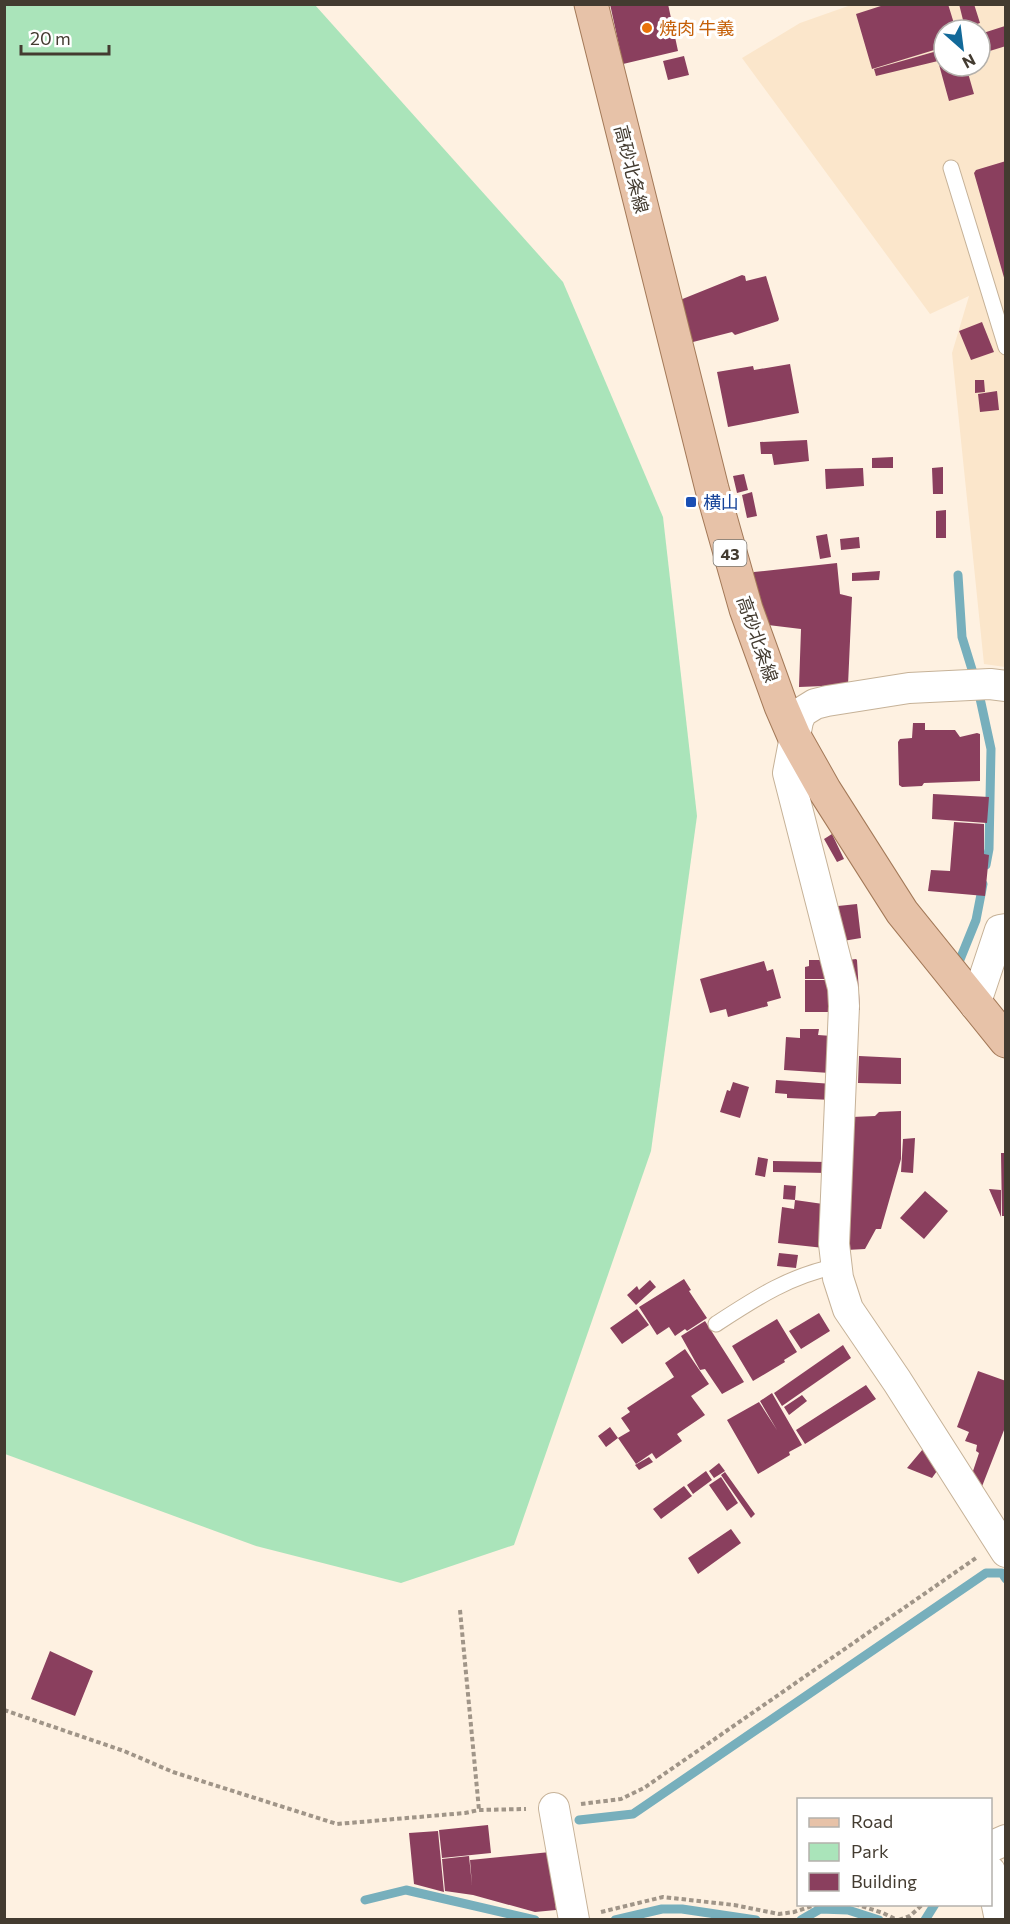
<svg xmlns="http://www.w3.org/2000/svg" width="1010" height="1924" font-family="Commissioner,'Noto Sans JP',sans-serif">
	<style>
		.built { fill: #fbe6cb; fill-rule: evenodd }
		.green { fill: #aae4ba }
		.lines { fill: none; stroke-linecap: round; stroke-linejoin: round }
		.stream { stroke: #77afbc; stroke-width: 9 }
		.building { fill: #8a3f5e }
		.service-casing { stroke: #c6b298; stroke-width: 17 }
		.minor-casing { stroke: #c6b298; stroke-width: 32 }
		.primary-casing { stroke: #a37958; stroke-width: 35 }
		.path { stroke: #a09588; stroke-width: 4; stroke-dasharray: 4.5 3; stroke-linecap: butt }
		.service { stroke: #fff; stroke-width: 15 }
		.minor { stroke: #fff; stroke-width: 30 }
		.primary { stroke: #e7c2a8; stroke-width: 33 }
		.food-dot { fill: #e8710a; stroke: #fff; stroke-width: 2 }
		.transit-dot { fill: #1a4fb4; stroke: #fff; stroke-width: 2 }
		.labels { text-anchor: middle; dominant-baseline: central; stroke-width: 6; stroke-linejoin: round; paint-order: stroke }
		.shield { fill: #fff; stroke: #7b766e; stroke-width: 1.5 }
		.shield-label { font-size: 16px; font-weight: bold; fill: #433b30 }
		.food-label { font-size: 18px; fill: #c56008; stroke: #fff; text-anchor: start }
		.street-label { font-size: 18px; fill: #433b30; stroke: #fff }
		.transit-label { font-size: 18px; fill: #164399; stroke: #fff; text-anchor: start }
	</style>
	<rect width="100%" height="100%" fill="#fef1e1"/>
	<path class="built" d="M851 5H1005V667L984 664 952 353 969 296 930 314 742 58 800 23ZM944 30H980V66H944Z"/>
	<path class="green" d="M4 5H315L563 282 663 517 697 816 651 1151 514 1545 401 1583 256 1546 5 1454Z"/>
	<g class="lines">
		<path class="stream" d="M958 575 962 637 978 689 991 749 989 849 986 865
			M959 962 976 920 983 884
			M579 1820 633 1814 986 1573H1002L1006 1579
			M365 1900 406 1890 535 1920
			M615 1920 662 1909H682L756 1920
			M801 1920 820 1909 848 1910 879 1920
			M925 1920 935 1904"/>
	</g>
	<path class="building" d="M610 4H668L678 51 623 64Z
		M887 4H948L956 30H944V47L872 69 856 14Z
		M959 4H974L980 23 965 28Z
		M1005 26 1006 46 980 54V34Z
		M944 49V66H966L974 94 949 101 938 61 876 76 874 69Z
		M684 56 689 75 668 80 663 61Z
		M1006 161V281H1005L974 173 976 170Z
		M742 275 745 276 746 281 766 276 779 319 778 321 735 335 732 332 693 342 680 300Z
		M982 322 994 352 971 360 959 331Z
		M790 364 799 413 728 427 717 372 753 366 754 370Z
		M975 380H984L985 392 975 393Z
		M997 391 999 410 980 412 978 394Z
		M807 440 809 461 774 465 772 454H761L760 442Z
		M893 457V468H872V458Z
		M943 467V494H933L932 468Z
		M863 468 864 486 826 489 825 469Z
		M744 474 748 490 737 493 733 476Z
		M752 492 757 516 747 518 742 495Z
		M946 510V538H936V511Z
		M827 534 831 557 820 559 816 536Z
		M859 537 860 548 841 550 840 539Z
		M837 563 840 594 852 597 848 685 799 687 801 629 768 625 752 576 754 572Z
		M880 571 879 580 852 581V573Z
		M913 723H925V730H955L960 737 977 733 980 734V781L924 783 922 786 902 787 899 785 898 742 900 739 912 738Z
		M933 794 989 797 987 823 932 819Z
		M954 822 984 824V854L989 855 985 896 928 891 931 870 950 871Z
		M832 834 844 859 837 862 824 839Z
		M857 904 861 938 843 941 838 906Z
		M856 959 857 960 860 1010H854L848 960Z
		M809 960H827L833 979H805V967L809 966Z
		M764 961 767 971 773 969 781 998 767 1002 768 1006 728 1017 726 1009 710 1013 700 979Z
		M805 980H834V1012H805Z
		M800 1029H819L818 1035 832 1036 830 1073 784 1070 786 1037 800 1038Z
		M859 1056 901 1058V1084L858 1083Z
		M776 1080 833 1084 832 1100 787 1098V1094L775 1093Z
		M733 1082 749 1087 740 1118 720 1112 727 1090 730 1091Z
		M901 1111V1159L881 1229H876L865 1249 846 1250 850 1222 852 1117 875 1116 879 1112Z
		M915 1138 913 1173 901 1172 903 1139Z
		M1001 1153H1006V1216H1002Z
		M758 1157 768 1159 765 1177 755 1175Z
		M773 1161 828 1162V1173L773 1172Z
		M784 1185 796 1186 795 1200 783 1199Z
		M989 1189 1001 1190V1217Z
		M925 1191 948 1211 924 1239 900 1218Z
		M795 1200 823 1204 824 1248 778 1243 782 1207 794 1209Z
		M779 1253 798 1255 796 1268 777 1266Z
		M684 1279 691 1290 689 1291 707 1318 687 1331 685 1329 675 1336 669 1327 657 1335 639 1307Z
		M650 1280 656 1287 636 1305 627 1295 637 1286 639 1290Z
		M637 1309 649 1325 622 1344 610 1328Z
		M819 1313 830 1331 801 1349 789 1331Z
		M777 1319 797 1352 784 1360 785 1362 753 1381 732 1346Z
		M705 1321 744 1382 722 1394 705 1369 700 1370 681 1336Z
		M843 1345 851 1358 782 1406 774 1393Z
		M685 1349 709 1384 691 1396 705 1415 677 1434 682 1441 656 1459 652 1453 636 1464 618 1438 630 1431 621 1418 630 1412 627 1408 674 1377 665 1363Z
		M978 1371 1006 1381V1425L981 1489 972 1474 979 1453 976 1451 977 1445 965 1441 969 1432 957 1427Z
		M866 1385 876 1399 805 1444 796 1430Z
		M772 1393 802 1445 789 1452 790 1455 758 1474 727 1420 759 1402 777 1430 760 1401Z
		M802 1395 807 1401 789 1415 784 1407Z
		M610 1427 618 1438 606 1447 598 1436Z
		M928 1443 942 1464 932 1478 907 1468Z
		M649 1457 653 1462 639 1470 635 1465Z
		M719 1463 725 1471 714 1478 709 1471Z
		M706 1471 712 1480 693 1494 687 1485Z
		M725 1472 755 1514 751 1518 721 1475Z
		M721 1477 738 1503 727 1511 709 1485Z
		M684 1486 692 1496 661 1519 653 1509Z
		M731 1529 741 1543 698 1574 688 1558Z
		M50 1651 93 1671 75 1716 31 1699Z
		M488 1825 491 1853 442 1858 439 1830Z
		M438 1831 444 1892 414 1884 409 1833Z
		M550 1852 556 1910 535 1912 473 1895 445 1891 442 1859 469 1856 472 1885 470 1860Z"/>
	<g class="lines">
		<defs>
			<path id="service" d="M951 168 1006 347
				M716 1324C756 1298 789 1276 837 1266"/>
			<path id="minor" d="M1006 686 990 684 909 688 827 701 815 704 802 712 798 721 788 773 843 988 844 1006 834 1244 838 1278 848 1309 897 1381 1006 1552
				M975 1005 1000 930 1006 929
				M554 1808 574 1920
				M990 1847 1006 1840
				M990 1871 1000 1920"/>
			<path id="primary" d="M591 4 712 489 746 609 781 706 794 736 825 791 902 912 1006 1041"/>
		</defs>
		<use href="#service" class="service-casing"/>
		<use href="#minor" class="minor-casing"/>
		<use href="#primary" class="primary-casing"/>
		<path class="path" d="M460 1610 479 1810
			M4 1710 124 1751 173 1772 337 1824 465 1813 479 1810 526 1809
			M581 1804 621 1799 644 1788 976 1558
			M855 1904 883 1913 897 1920
			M601 1912 663 1897 734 1905 779 1914 794 1912 818 1904
			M899 1920 910 1916 923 1904"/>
		<use href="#service" class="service"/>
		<use href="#minor" class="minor"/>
		<use href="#primary" class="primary"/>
	</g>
	<circle class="food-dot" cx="647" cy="28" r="6"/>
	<rect class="transit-dot" x="685" y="496" width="12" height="12" rx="3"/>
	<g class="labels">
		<rect class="shield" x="713.5" y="540" width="33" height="26" rx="4.5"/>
		<g class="shield-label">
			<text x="730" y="553">43</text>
		</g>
		<g class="food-label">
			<text x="659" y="28">焼肉 牛義</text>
		</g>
		<g class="street-label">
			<text transform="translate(632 169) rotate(76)">高砂北条線</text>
			<text transform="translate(758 639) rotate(71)">高砂北条線</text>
		</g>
		<g class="transit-label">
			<text x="703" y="502">横山</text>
		</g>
	</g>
	<rect width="1010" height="1924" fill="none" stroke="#433b30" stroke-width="12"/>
	<rect x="797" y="1798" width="195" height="108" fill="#ffffff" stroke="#b4b1ac" stroke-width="1.5"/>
	<rect x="809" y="1818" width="30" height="9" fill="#e7c2a8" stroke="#b4b1ac" stroke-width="1.5"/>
	<text x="851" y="1828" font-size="18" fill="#433b30">Road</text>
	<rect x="809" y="1843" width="30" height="18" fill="#aae4ba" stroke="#b4b1ac" stroke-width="1.5"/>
	<text x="851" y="1858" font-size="18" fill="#433b30">Park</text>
	<rect x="809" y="1873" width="30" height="18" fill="#8a3f5e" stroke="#b4b1ac" stroke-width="1.5"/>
	<text x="851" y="1888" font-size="18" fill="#433b30">Building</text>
	<g transform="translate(962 48) rotate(152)"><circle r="28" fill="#ffffff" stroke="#b4b1ac" stroke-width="1.5"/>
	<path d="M0-4.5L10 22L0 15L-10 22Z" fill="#126999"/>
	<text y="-9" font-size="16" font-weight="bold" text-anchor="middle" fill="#433b30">N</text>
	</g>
	<path d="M21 45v9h88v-9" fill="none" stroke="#433b30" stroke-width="3"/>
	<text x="30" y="45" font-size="18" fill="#433b30" stroke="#ffffff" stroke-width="4.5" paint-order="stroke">20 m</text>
</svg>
